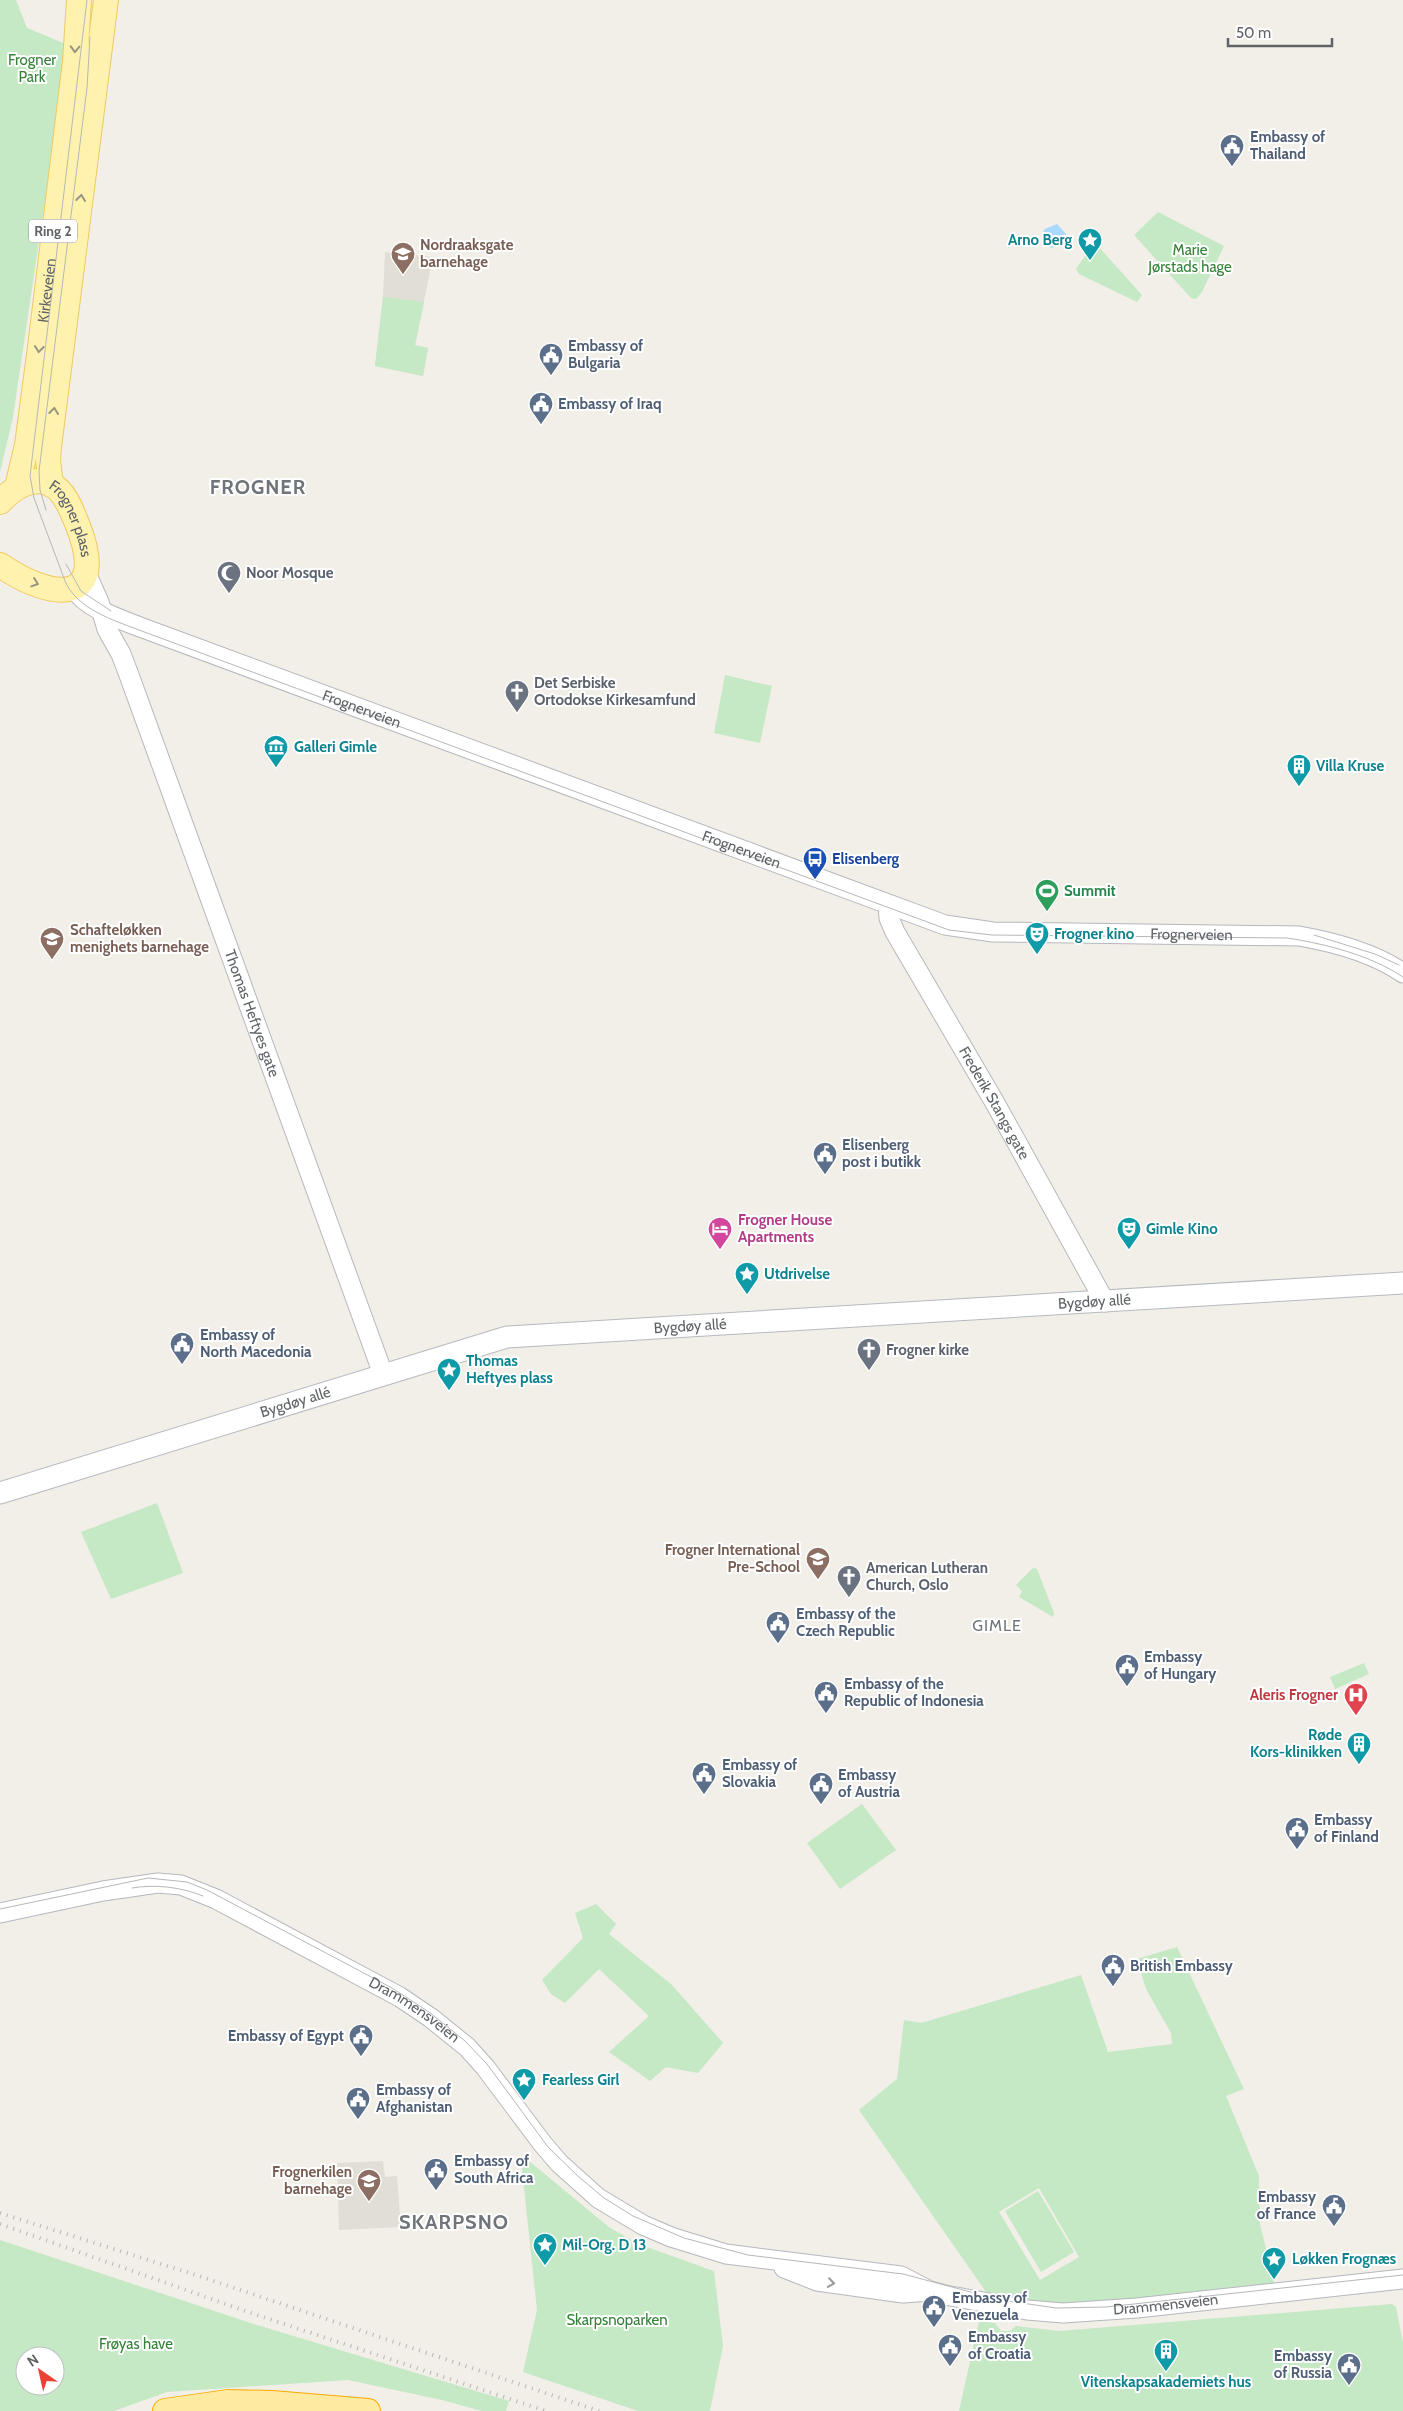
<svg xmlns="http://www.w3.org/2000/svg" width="1403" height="2411" font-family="Cabin,sans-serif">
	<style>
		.education { fill: #e1ded6 }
		.green { fill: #c5e8c5; fill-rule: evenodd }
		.water { fill: #aadaff }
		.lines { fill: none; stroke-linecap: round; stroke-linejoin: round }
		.tertiary-casing { stroke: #b5b8bc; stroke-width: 21 }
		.secondary-casing { stroke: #b6babf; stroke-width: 23 }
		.primary-casing { stroke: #f2c960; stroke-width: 26 }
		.trunk-casing { stroke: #f9ab00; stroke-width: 26 }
		.tertiary { stroke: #fff; stroke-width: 19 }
		.secondary { stroke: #fff; stroke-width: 21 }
		.primary { stroke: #fff2af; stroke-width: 24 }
		.trunk { stroke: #feeaa1; stroke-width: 24 }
		.tram { stroke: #b6b7b8; stroke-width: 1 }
		.rail { stroke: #b6b7b8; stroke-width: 4; stroke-dasharray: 1 6; stroke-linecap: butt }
		.oneway { stroke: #979581 }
		.oneway2 { stroke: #979a9d }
		.labels { text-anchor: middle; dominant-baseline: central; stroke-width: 4; stroke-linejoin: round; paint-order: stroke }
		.shield { fill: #fff; stroke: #8f9295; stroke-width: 1 }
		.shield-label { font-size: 14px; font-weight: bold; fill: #5f6368 }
		.park-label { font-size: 15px; fill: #348238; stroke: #fff }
		.service-label { font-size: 15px; font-weight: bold; fill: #4e5e75; stroke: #fff; text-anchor: start }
		.culture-label { font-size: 15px; font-weight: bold; fill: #0d838f; stroke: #fff; text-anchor: start }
		.education-label { font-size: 15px; font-weight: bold; fill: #785e54; stroke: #fff; text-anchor: start }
		.street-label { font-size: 15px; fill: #5f6368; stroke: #fff }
		.worship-label { font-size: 15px; font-weight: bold; fill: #5b616d; stroke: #fff; text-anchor: start }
		.transit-label { font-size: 15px; font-weight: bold; fill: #164399; stroke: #fff; text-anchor: start }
		.leisure-label { font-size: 15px; font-weight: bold; fill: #27864d; stroke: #fff; text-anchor: start }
		.hotel-label { font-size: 15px; font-weight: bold; fill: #b23c85; stroke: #fff; text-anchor: start }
		.health-label { font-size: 15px; font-weight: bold; fill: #be3a42; stroke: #fff; text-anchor: end }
		.neighbourhood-label { font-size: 16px; letter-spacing: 1px; fill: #70757a; stroke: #fff }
		.district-label { font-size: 20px; font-weight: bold; letter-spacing: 1px; fill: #70757a; stroke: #fff }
	</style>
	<rect width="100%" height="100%" fill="#f1efe8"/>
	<path class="education" d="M385 252 433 257 415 345 428 348 423 376 375 366 383 297Z
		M383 2161 385 2177 397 2176 401 2227 339 2230 337 2163Z"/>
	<path class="green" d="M0 0H16L27 28 68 45 13 417 0 472Z
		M1158 212 1224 246 1202 292 1196 299 1191 298 1134 235Z
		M1097 245 1142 295 1137 302 1079 274 1076 269 1092 246Z
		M383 297 424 302 415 345 428 348 423 376 375 366Z
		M725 675 772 686 760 743 714 733Z
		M157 1503 183 1573 111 1599 81 1532Z
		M1033 1568 1037 1569 1054 1613 1053 1617 1019 1597 1022 1591 1016 1585Z
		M1364 1663 1369 1674 1335 1689 1330 1677Z
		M862 1804 896 1850 840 1889 807 1843Z
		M596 1904 616 1924 609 1934 672 1985 723 2043 698 2073 666 2067 650 2081 609 2052 649 2016 599 1969 565 2003 551 1994 542 1980 583 1938 575 1913Z
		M1177 1947 1244 2089 1226 2096 1259 2176 1260 2225 1275 2284 1113 2305 1043 2308 991 2299 859 2110 897 2079 904 2020 921 2023 1081 1975 1108 2052 1172 2044 1171 2033 1146 1989 1137 1959ZM1039 2188 1079 2257 1040 2280 999 2212Z
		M523 2156 610 2228 641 2245 714 2271 723 2346 710 2411H638L523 2372 537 2310 521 2159Z
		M1038 2191 1074 2252 1041 2272 1005 2211Z
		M0 2240 257 2325 509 2401 506 2411H482L442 2400 348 2380 167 2392 114 2411H0ZM25 2356H55V2386H25Z
		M1392 2304 1396 2307 1403 2343V2411H959L979 2321 995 2323 1001 2331H1010L1016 2326 1059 2331Z"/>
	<path class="water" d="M1057 224 1066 234V239L1064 243 1051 248 1043 238 1042 233 1045 229Z"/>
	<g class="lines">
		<defs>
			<g id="tertiary">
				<path id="s1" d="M87 575 99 602 107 629 121 654 129 675 383 1374"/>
				<path id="s2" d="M73 588C88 609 117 618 140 627L945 925 993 932 1299 936C1333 942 1374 953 1403 973"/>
				<path id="s3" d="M888 905 889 918 895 932 995 1103 1105 1302"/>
				<path id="s4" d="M0 1913 103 1891 158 1883 181 1885 216 1899 400 1997 431 2018 467 2047 485 2067 542 2143 559 2163 598 2198 643 2225 671 2237 726 2254 901 2276 930 2291 945 2295 1027 2310 1063 2313 1137 2308 1403 2279"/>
				<path d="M784 2268 817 2281 903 2293 930 2291"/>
			</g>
			<g id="secondary">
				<path id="s5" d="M0 1493 507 1337 1403 1283"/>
			</g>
			<g id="primary">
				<path d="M51 485 48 460 49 447 106 0"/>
				<path id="s6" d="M17 487 27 445 39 355 75 62 79 0"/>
				<path id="s7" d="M0 502C12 489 32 475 51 484 64 491 71 508 76 521 111 605 54 602 0 565"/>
			</g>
			<path id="trunk" d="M165 2411 228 2402 272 2403 368 2411"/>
		</defs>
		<use href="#tertiary" class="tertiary-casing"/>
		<use href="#secondary" class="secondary-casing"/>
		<use href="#primary" class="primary-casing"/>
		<use href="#trunk" class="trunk-casing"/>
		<use href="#tertiary" class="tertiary"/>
		<use href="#secondary" class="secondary"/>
		<use href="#primary" class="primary"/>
		<use href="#trunk" class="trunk"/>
		<path class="tram" d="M87 0 30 476 34 498 65 581C77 609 113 620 139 630L949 930 992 935 1287 938C1326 944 1370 955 1403 977
			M46 510 40 490 39 471 87 88 90 37
			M66 564 81 591 111 611
			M1314 935 1375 954 1399 965
			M132 1888C155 1884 181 1887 203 1896
			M0 1909 148 1878 187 1882 207 1890 392 1988 429 2012 465 2041 487 2064 548 2147 579 2177 604 2198 633 2216 684 2238 748 2255 903 2274 1001 2300 1056 2308 1106 2307 1403 2275"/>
		<path class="rail" d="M0 2213 202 2277 599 2411
			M0 2224 248 2312 546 2411"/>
	</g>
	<defs><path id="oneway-chevron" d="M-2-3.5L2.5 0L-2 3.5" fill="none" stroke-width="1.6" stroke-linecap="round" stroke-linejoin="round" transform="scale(1.25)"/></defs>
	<g class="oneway">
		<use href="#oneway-chevron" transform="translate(75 49) rotate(92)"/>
		<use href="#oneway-chevron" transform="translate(81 198) rotate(-83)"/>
		<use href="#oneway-chevron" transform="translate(39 349) rotate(97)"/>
		<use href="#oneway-chevron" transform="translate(54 411) rotate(-83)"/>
		<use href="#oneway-chevron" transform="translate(35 583) rotate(19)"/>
	</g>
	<use class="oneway2" href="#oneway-chevron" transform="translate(831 2283) rotate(8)"/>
	<defs>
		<symbol id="civic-pin" viewBox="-11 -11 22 30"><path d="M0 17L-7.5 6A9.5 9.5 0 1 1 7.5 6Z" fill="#5c6f8a" stroke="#fff"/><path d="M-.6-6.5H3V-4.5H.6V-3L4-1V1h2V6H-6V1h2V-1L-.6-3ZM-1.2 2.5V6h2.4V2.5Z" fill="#fff"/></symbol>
		<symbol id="sight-pin" viewBox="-11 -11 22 30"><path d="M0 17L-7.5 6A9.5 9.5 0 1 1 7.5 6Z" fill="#0f9aa8" stroke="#fff"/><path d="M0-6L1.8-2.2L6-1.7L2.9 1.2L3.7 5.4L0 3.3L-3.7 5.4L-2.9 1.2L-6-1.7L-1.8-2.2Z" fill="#fff"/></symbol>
		<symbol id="school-pin" viewBox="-11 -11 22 30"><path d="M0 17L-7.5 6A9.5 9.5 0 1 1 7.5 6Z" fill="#8d6e63" stroke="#fff"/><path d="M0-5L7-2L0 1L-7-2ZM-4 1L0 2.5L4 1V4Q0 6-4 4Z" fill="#fff"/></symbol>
		<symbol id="mosque-pin" viewBox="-11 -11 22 30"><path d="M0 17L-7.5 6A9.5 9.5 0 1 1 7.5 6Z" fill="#6b7280" stroke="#fff"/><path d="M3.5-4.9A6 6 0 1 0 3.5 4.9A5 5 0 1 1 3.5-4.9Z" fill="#fff"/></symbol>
		<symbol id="church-pin" viewBox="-11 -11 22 30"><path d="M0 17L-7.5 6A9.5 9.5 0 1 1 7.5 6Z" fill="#6b7280" stroke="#fff"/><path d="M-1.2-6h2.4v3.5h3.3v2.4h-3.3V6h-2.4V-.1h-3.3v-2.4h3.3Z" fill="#fff"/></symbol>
		<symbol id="museum-pin" viewBox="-11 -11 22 30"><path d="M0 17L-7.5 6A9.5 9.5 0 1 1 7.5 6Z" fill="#0f9aa8" stroke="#fff"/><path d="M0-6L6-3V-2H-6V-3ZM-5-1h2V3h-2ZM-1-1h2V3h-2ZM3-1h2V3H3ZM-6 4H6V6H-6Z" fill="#fff"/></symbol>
		<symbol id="building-pin" viewBox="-11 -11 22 30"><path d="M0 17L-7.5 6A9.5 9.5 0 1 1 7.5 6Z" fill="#0f9aa8" stroke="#fff"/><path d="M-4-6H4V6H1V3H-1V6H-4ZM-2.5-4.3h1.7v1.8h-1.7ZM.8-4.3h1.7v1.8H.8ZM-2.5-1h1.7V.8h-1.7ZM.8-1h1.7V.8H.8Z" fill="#fff"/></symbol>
		<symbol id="bus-pin" viewBox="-11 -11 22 30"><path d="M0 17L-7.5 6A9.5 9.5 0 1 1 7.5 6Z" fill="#1a4fb4" stroke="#fff"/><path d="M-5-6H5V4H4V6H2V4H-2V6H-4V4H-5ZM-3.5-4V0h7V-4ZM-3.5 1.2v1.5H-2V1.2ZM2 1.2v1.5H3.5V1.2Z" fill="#fff"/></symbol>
		<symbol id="stadium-pin" viewBox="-11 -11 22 30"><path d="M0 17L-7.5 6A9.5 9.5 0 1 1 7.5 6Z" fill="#2e9e5b" stroke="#fff"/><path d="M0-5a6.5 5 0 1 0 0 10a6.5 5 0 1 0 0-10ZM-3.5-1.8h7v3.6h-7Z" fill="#fff"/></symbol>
		<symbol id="theatre-pin" viewBox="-11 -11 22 30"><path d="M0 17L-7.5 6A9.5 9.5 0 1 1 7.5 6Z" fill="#0f9aa8" stroke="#fff"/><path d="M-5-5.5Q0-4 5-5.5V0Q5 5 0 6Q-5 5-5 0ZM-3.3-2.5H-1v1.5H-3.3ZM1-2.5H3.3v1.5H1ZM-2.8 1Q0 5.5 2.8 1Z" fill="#fff"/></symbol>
		<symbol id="hotel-pin" viewBox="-11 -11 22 30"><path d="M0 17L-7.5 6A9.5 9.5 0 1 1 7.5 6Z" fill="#d1479c" stroke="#fff"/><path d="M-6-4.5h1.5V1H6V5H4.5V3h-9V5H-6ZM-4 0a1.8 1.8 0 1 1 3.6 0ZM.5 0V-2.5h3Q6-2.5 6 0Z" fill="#fff"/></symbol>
		<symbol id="hospital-pin" viewBox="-11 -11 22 30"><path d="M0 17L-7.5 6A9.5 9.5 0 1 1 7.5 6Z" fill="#e0444e" stroke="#fff"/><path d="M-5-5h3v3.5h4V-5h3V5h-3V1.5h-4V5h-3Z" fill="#fff"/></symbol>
	</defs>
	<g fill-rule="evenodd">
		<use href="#civic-pin" x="1218" y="132" width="28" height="38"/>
		<use href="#sight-pin" x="1076" y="226" width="28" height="38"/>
		<use href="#school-pin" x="389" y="240" width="28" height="38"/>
		<use href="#civic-pin" x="537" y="341" width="28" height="38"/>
		<use href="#civic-pin" x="527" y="390" width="28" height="38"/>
		<use href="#mosque-pin" x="215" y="559" width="28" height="38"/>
		<use href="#church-pin" x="503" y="678" width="28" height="38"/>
		<use href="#museum-pin" x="262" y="733" width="28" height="38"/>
		<use href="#building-pin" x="1285" y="752" width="28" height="38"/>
		<use href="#bus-pin" x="801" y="845" width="28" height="38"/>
		<use href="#stadium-pin" x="1033" y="877" width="28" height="38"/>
		<use href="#theatre-pin" x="1023" y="920" width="28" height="38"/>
		<use href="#school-pin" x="38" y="925" width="28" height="38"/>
		<use href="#civic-pin" x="811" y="1140" width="28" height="38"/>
		<use href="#hotel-pin" x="706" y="1215" width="28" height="38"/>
		<use href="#theatre-pin" x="1115" y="1215" width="28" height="38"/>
		<use href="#sight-pin" x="733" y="1260" width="28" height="38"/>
		<use href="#civic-pin" x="168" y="1330" width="28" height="38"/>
		<use href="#church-pin" x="855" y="1336" width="28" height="38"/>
		<use href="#sight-pin" x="435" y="1356" width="28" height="38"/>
		<use href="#school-pin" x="804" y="1545" width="28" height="38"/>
		<use href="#church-pin" x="835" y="1563" width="28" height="38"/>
		<use href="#civic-pin" x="764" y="1609" width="28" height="38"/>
		<use href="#civic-pin" x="1113" y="1652" width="28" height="38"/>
		<use href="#civic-pin" x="812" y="1679" width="28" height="38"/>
		<use href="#hospital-pin" x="1342" y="1681" width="28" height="38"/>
		<use href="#building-pin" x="1345" y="1730" width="28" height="38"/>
		<use href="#civic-pin" x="690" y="1760" width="28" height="38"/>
		<use href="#civic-pin" x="807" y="1770" width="28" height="38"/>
		<use href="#civic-pin" x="1283" y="1815" width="28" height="38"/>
		<use href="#civic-pin" x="1099" y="1952" width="28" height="38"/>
		<use href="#civic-pin" x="347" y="2022" width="28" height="38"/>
		<use href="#sight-pin" x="510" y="2066" width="28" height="38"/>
		<use href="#civic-pin" x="344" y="2085" width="28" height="38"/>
		<use href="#civic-pin" x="422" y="2156" width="28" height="38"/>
		<use href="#school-pin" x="355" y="2167" width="28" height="38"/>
		<use href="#civic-pin" x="1320" y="2192" width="28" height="38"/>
		<use href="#sight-pin" x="531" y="2231" width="28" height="38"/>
		<use href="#sight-pin" x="1260" y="2245" width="28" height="38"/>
		<use href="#civic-pin" x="920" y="2293" width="28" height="38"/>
		<use href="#civic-pin" x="936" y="2332" width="28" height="38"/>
		<use href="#building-pin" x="1152" y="2337" width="28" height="38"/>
		<use href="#civic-pin" x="1335" y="2351" width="28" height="38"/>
	</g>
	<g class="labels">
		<rect class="shield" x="29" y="219.5" width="48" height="23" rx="4"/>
		<g class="shield-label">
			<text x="53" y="231">Ring 2</text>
		</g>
		<g class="park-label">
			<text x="32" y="60">Frogner<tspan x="32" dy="17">Park</tspan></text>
			<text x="1190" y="250">Marie<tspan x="1190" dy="17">Jørstads hage</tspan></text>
			<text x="617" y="2320">Skarpsnoparken</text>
			<text x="136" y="2344">Frøyas have</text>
		</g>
		<g class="service-label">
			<text x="1250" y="137">Embassy of<tspan x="1250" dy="17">Thailand</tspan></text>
			<text x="568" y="346">Embassy of<tspan x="568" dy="17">Bulgaria</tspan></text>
			<text x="558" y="404">Embassy of Iraq</text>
			<text x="842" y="1145">Elisenberg<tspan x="842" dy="17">post i butikk</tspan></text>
			<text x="200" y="1335">Embassy of<tspan x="200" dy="17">North Macedonia</tspan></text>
			<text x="796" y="1614">Embassy of the<tspan x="796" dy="17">Czech Republic</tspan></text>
			<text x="1144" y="1657">Embassy<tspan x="1144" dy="17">of Hungary</tspan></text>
			<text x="844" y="1684">Embassy of the<tspan x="844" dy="17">Republic of Indonesia</tspan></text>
			<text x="722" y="1765">Embassy of<tspan x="722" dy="17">Slovakia</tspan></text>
			<text x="838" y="1775">Embassy<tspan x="838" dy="17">of Austria</tspan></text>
			<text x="1314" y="1820">Embassy<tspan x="1314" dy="17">of Finland</tspan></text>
			<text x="1130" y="1966">British Embassy</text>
			<text x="344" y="2036" text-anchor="end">Embassy of Egypt</text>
			<text x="376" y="2090">Embassy of<tspan x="376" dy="17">Afghanistan</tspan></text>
			<text x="454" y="2161">Embassy of<tspan x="454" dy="17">South Africa</tspan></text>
			<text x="1316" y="2197" text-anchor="end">Embassy<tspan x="1316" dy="17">of France</tspan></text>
			<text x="952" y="2298">Embassy of<tspan x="952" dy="17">Venezuela</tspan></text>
			<text x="968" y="2337">Embassy<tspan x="968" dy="17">of Croatia</tspan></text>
			<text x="1332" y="2356" text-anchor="end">Embassy<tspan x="1332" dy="17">of Russia</tspan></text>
		</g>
		<g class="culture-label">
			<text x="1072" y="240" text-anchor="end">Arno Berg</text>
			<text x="294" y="747">Galleri Gimle</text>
			<text x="1316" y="766">Villa Kruse</text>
			<text x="1054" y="934">Frogner kino</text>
			<text x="1146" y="1229">Gimle Kino</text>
			<text x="764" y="1274">Utdrivelse</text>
			<text x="466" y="1361">Thomas<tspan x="466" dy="17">Heftyes plass</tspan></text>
			<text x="1342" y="1735" text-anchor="end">Røde<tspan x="1342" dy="17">Kors-klinikken</tspan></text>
			<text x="542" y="2080">Fearless Girl</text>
			<text x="562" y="2245">Mil-Org. D 13</text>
			<text x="1292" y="2259">Løkken Frognæs</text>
			<text x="1166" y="2382" text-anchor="middle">Vitenskapsakademiets hus</text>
		</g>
		<g class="education-label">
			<text x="420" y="245">Nordraaksgate<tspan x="420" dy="17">barnehage</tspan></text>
			<text x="70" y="930">Schafteløkken<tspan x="70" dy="17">menighets barnehage</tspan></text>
			<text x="800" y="1550" text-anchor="end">Frogner International<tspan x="800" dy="17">Pre-School</tspan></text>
			<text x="352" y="2172" text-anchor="end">Frognerkilen<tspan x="352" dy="17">barnehage</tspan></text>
		</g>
		<g class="street-label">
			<text stroke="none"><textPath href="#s6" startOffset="199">Kirkeveien</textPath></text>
			<text stroke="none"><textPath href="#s7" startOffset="99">Frogner plass</textPath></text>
			<text stroke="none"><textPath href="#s2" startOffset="315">Frognerveien</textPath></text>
			<text stroke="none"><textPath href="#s2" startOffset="720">Frognerveien</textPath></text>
			<text stroke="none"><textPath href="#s2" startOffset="1184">Frognerveien</textPath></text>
			<text stroke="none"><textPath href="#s1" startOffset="469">Thomas Heftyes gate</textPath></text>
			<text stroke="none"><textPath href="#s3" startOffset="226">Frederik Stangs gate</textPath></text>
			<text stroke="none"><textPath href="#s5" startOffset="1119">Bygdøy allé</textPath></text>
			<text stroke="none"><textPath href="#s5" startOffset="714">Bygdøy allé</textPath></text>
			<text stroke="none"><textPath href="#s5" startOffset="309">Bygdøy allé</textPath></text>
			<text stroke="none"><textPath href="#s4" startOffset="449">Drammensveien</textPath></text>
			<text stroke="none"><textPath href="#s4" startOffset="1302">Drammensveien</textPath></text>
		</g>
		<g class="worship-label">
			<text x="246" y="573">Noor Mosque</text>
			<text x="534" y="683">Det Serbiske<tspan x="534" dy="17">Ortodokse Kirkesamfund</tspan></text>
			<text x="886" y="1350">Frogner kirke</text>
			<text x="866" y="1568">American Lutheran<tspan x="866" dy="17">Church, Oslo</tspan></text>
		</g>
		<g class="transit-label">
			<text x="832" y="859">Elisenberg</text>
		</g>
		<g class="leisure-label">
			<text x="1064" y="891">Summit</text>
		</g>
		<g class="hotel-label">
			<text x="738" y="1220">Frogner House<tspan x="738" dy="17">Apartments</tspan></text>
		</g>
		<g class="health-label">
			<text x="1338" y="1695">Aleris Frogner</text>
		</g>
		<g class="neighbourhood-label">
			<text x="997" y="1625">GIMLE</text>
		</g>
		<g class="district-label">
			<text x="258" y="487">FROGNER</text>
			<text x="454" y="2222">SKARPSNO</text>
		</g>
	</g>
	<g transform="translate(40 2371) rotate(326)"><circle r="24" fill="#ffffff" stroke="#bfc1c3"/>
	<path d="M0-4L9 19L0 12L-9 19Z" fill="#ea4335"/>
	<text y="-8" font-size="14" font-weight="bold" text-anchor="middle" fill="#5f6368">N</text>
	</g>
	<path d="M1228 38v8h104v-8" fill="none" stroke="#5f6368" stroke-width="2.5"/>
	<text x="1236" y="38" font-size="15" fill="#5f6368" stroke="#ffffff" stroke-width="4" paint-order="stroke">50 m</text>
</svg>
